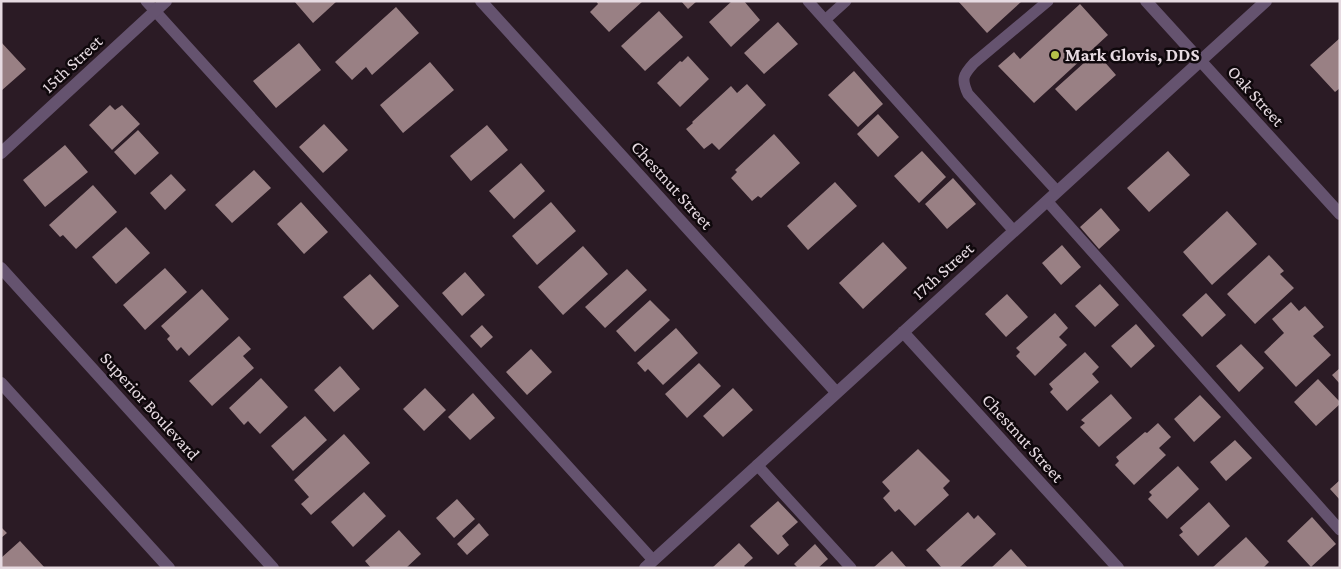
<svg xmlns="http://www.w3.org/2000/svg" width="1341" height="569" font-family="'Crimson Pro',serif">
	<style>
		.building { fill: #998084 }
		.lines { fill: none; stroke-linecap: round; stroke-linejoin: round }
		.service { stroke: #65536f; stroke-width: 11 }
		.minor { stroke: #65536f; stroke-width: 12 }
		.tertiary { stroke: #65536f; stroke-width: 12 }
		.poi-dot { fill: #b5c249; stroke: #0f080c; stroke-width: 2 }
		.labels { text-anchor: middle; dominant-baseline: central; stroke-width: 5; stroke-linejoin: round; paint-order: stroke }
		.poi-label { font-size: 18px; font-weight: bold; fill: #e6dae1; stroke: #0f080c; text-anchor: start }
		.street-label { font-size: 18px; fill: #e6dae1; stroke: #0f080c }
	</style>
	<rect width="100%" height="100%" fill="#2b1b25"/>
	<path class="building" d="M294 1H337L313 23Z
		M596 1H643L609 32 590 12 598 4Z
		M681 1H697L688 9Z
		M732 1H744L760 20 731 47 709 22Z
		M958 1H1022L987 33Z
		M1080 4 1108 35 1034 103 998 66 1014 52 1020 59Z
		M396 7 419 33 372 75 366 67 352 80 335 62Z
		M659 11 683 37 645 71 621 46Z
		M778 22 798 44 764 74 744 53Z
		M1340 38V88L1335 92 1310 65Z
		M1 42 26 69 1 91Z
		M299 43 321 70 276 108 253 81Z
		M1096 52 1116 75 1076 111 1055 89Z
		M688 56 709 79 680 107 657 83 680 61 682 62Z
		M430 62 454 90 403 133 380 105Z
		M854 71 883 104 858 127 828 95Z
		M747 84 766 105 719 150 712 143 704 149 686 129 693 123 692 122 731 86 737 93Z
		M110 105 115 110 122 105 140 124 112 150 89 125Z
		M878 114 899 137 878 157 857 134Z
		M324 124 348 150 323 173 299 147Z
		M487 125 508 150 471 181 450 156Z
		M138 130 159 153 135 175 114 152Z
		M774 134 800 163 761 198 758 196 752 201 731 178 737 172 735 170Z
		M65 145 88 172 45 207 23 180Z
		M922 151 946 177 919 203 894 176Z
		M1168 151 1190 175 1149 212 1127 188Z
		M521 163 545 191 514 219 489 191Z
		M254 170 271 188 232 223 215 205Z
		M171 174 186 190 165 210 150 193Z
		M953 178 976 204 947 229 925 204Z
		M835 182 857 206 808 250 787 226Z
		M93 185 117 212 76 249 63 235 60 237 49 225Z
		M301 202 328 232 304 254 277 224Z
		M551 202 576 231 537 265 512 236Z
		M1101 208 1120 230 1099 249 1080 227Z
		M1227 211 1257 244 1212 285 1183 252Z
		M126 227 150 253 116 284 92 257Z
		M883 242 907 268 863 309 839 283Z
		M1062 245 1081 267 1061 285 1042 263Z
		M583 246 608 274 563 315 538 287Z
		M1269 255 1284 271 1280 274 1294 288 1255 324 1227 294Z
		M165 268 187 292 145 330 123 305Z
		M627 269 647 290 605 328 585 307Z
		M465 272 485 295 462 316 442 293Z
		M370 274 399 306 373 330 343 297Z
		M1100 284 1119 305 1095 327 1075 306Z
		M202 289 229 319 189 356 181 347 177 351 167 339 170 336 161 326Z
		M1206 293 1226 315 1202 337 1182 315Z
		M1007 294 1028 317 1006 337 985 314Z
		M650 300 670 320 635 352 616 331Z
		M1291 302 1299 311 1305 306 1324 327 1313 336 1331 355 1296 387 1264 352 1284 333 1272 319Z
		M1055 313 1068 328 1059 337 1067 345 1035 376 1016 356 1020 352 1016 348Z
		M1136 324 1155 346 1131 368 1111 346Z
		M482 325 493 337 481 348 470 336Z
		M676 328 698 353 663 385 648 369 645 372 637 363Z
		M239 336 251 349 243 356 254 368 212 406 189 381Z
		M1241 344 1264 368 1239 392 1216 366Z
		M531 349 552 372 527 395 506 372Z
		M1085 352 1099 367 1092 374 1099 382 1067 411 1050 392 1053 389 1049 384Z
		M699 363 721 386 687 418 665 394Z
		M340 366 360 389 334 412 314 390Z
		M1340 368V384L1332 375Z
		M261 378 288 407 260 434 248 421 244 425 229 408Z
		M1318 379 1340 402V404L1316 426 1294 402Z
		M425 388 446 410 424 431 403 409Z
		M733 388 753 410 723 437 703 416Z
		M473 393 495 418 470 440 448 417Z
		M1111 394 1132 418 1099 447 1080 427 1085 423 1081 420Z
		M1200 395 1221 417 1194 442 1174 419Z
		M305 416 327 440 293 471 271 446Z
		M1158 423 1171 437 1159 448 1166 455 1134 485 1115 465 1119 461 1116 457 1145 432 1147 433Z
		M344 434 370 463 311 515 301 504 309 497 294 480Z
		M1235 440 1252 458 1226 481 1210 462Z
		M918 449 950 481 943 488 949 495 915 526 899 509 895 512 883 498 890 491 882 482Z
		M1178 466 1199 489 1167 519 1148 499 1152 495 1149 492Z
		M1340 480V500L1330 489Z
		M364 492 386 516 353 547 331 522Z
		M457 499 475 519 454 538 436 518Z
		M778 501 798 522 782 536 789 545 778 555 750 526Z
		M1209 502 1230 526 1198 556 1179 535 1183 532 1180 528Z
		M968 512 974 519 978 515 996 534 959 568H942L926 550Z
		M1312 517 1336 544 1311 567 1287 541Z
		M479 523 489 535 467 555 457 544Z
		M1 527 7 533 1 538Z
		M399 530 421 554 406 568H371L365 561Z
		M1246 537 1269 562 1263 568H1212Z
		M20 541 45 568H1V558Z
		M739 543 753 558 744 566 746 568H712Z
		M815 544 828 559 818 568H798L794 564Z
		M1011 549 1028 568H991Z
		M892 551 907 568H873Z"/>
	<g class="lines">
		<path class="service" d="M146 1 653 560
			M808 1 1014 231
			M1048 1 974 63C963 75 961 79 968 94L1057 191
			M825 20 846 1
			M1047 201 1340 530
			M757 465 851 568"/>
		<path class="minor" d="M481 1 836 392
			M1 153 166 1
			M1 268 273 568
			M903 332 1118 568
			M1 383 169 568
			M645 568 1266 1"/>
		<path class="tertiary" d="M1146 1 1340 214"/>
	</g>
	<circle class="poi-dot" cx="1055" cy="55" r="5"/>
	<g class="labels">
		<g class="poi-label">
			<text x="1065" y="55">Mark Glovis, DDS</text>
		</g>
		<g class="street-label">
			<text transform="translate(72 64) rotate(-43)">15th Street</text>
			<text transform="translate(1256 96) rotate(48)">Oak Street</text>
			<text transform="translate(672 185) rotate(48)">Chestnut Street</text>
			<text transform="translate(943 271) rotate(-42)">17th Street</text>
			<text transform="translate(150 406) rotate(48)">Superior Boulevard</text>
			<text transform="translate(1023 438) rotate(48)">Chestnut Street</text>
		</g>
	</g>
	<rect width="1341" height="569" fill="none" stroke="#e6dae1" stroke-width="5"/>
</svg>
